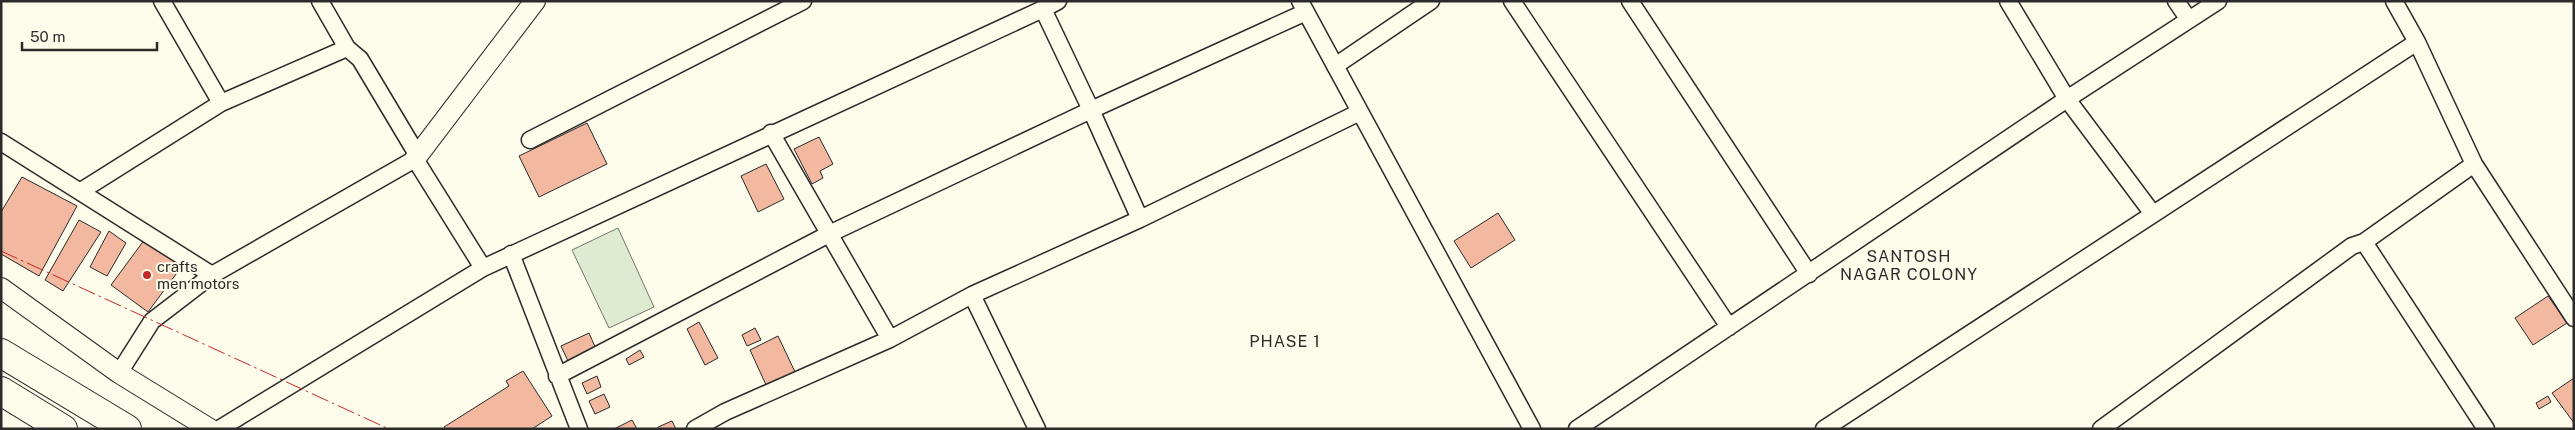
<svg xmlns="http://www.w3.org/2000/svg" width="2575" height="430" font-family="'Public Sans',sans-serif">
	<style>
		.green { fill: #deebd1; stroke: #74746e }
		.building { fill: #f2b8a0; stroke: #2b2b2b }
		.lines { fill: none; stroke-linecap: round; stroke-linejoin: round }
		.minor-casing { stroke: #2b2b2b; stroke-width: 19 }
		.tertiary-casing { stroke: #2b2b2b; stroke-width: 22 }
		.trunk-casing { stroke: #2b2b2b; stroke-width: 30 }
		.minor { stroke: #fdfbea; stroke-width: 16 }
		.tertiary { stroke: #fdfbea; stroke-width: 20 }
		.trunk { stroke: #fdfbea; stroke-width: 28 }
		.power { stroke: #c62828; stroke-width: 1; stroke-dasharray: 18 4 2.5 4; stroke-linecap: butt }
		.poi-dot { fill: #c62828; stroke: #fdfbea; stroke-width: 2 }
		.labels { text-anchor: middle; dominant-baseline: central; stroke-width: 4; stroke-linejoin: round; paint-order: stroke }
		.poi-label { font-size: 15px; fill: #2b2b2b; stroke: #fdfbea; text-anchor: start }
		.neighbourhood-label { font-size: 16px; letter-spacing: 1px; fill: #2b2b2b; stroke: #fdfbea }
	</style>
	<rect width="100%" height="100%" fill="#fdfbea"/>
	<path class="green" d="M618 228 654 307 609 328 572 250Z"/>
	<path class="building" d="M587 123 607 164 539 197 519 156Z
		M819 137 833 164 820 171 823 178 812 184 794 149Z
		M766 164 784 199 758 212 741 176Z
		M22 177 77 206 39 276 1 254V212Z
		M1498 213 1515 240 1471 268 1454 241Z
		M79 220 101 232 63 291 45 280Z
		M109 231 126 243 107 276 90 267Z
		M145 239 182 266 148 312 111 285Z
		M2548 296 2567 323 2533 345 2515 318Z
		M699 322 718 358 705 365 687 329Z
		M755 328 761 340 747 346 742 335Z
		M589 333 596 349 568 361 561 346Z
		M778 336 796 374 767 387 750 350Z
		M640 350 644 357 629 365 626 359Z
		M523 371 552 416 532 429H445L444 427 509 386 506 381Z
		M597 376 601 387 587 394 582 383Z
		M2574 378V423L2552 393Z
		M604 394 610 407 595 414 589 401Z
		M2548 396 2551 402 2539 409 2536 403Z
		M632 420 637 429H614Z
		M672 421 676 429H658V427Z"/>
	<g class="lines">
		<defs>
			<path id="minor" d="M162 1 221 103
				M320 1 347 48 360 59 418 156
				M1058 1 1043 9 1091 110 1306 12
				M1300 1 1532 429
				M1512 1 1729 327
				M1630 1 1809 274
				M2008 1 2067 99 2153 214
				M2176 1 2189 20
				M2394 1 2417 42
				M1335 66 1431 1
				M530 140 803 1
				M1 142 212 275 415 159 483 268 219 429
				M81 191 221 103 347 48
				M1140 219 1360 112
				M2364 242 2486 429
				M511 254 579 429
				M483 268 1043 9
				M972 295 1037 429
				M119 373 152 321 212 275
				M557 376 829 234 1091 110 1140 219 972 295 890 339 771 133
				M695 429 725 412 890 339
				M1577 429 2067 99 2218 1
				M1824 429 2417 42 2474 164 2574 318
				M2101 429 2352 246 2364 242 2474 164"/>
			<path id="tertiary" d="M415 159 535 1
				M1 288 119 373 210 429"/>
			<path id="trunk" d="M1 353 127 429
				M1 391 63 429"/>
		</defs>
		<use href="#minor" class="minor-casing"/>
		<use href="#tertiary" class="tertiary-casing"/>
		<use href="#trunk" class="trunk-casing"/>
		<use href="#minor" class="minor"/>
		<use href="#tertiary" class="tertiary"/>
		<use href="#trunk" class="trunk"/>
		<path class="power" d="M1 251 389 429"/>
	</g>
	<circle class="poi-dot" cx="147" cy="275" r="5"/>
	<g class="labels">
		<g class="poi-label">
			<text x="157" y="266">crafts<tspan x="157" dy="17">men motors</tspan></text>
		</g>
		<g class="neighbourhood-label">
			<text x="1909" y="256">SANTOSH<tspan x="1909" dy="18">NAGAR COLONY</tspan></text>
			<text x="1285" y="341">PHASE 1</text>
		</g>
	</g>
	<rect width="2575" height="430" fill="none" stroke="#2b2b2b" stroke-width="5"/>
	<path d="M22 42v8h135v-8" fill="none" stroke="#2b2b2b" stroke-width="2.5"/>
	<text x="30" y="42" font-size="15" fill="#2b2b2b" stroke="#fdfbea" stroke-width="4" paint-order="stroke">50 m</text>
</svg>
